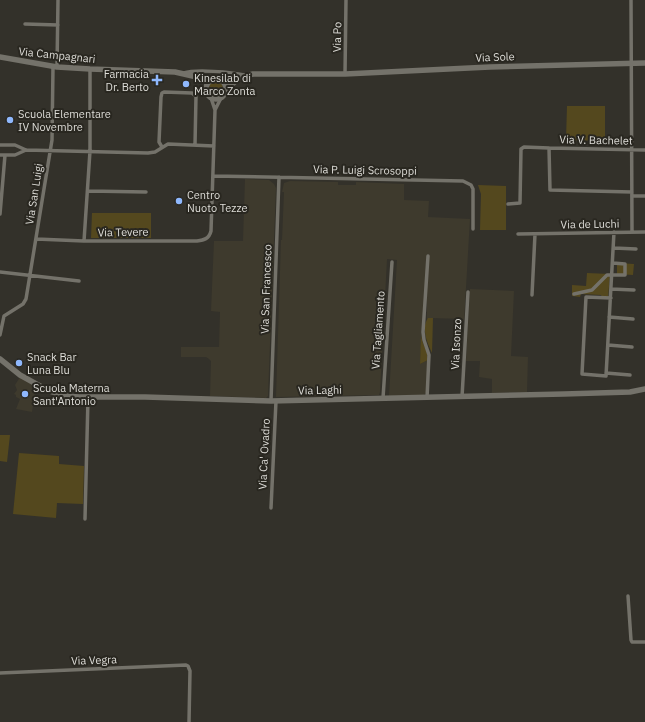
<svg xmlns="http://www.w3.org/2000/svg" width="645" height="722" font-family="'IBM Plex Sans',sans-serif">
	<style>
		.built { fill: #3e3a2d }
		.green { fill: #54481e }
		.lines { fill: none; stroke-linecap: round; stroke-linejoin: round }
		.street { stroke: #74726a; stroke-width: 3.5 }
		.secondary { stroke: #74726a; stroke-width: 5.5 }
		.poi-dot { fill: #8fb8fd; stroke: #292720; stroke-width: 1.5 }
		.labels { text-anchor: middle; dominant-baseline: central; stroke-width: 4; stroke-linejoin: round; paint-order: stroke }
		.street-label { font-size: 11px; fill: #deddd8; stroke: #292720 }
		.poi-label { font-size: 11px; fill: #deddd8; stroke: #292720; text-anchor: start }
	</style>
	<rect width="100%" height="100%" fill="#33312a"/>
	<path class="built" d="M245 179 269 180 274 184 276 188 268 396 266 398 210 396 211 361 209 359 206 357H181V347H219L220 312 211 311 214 241H243Z
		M290 181 338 182V185H356V182L404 184V200L429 201 428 217 470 219 464 322 463 319 431 318 427 320V296L423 317 420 364 428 360 426 393 424 395 389 396 397 260 387 259 380 392 379 395 276 397 281 240H282L284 192H282L284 183Z
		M470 289 514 291 511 356 528 357 527 392 492 393V379L479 377 480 361H466Z
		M20 377 36 386 32 412 16 409 20 399 16 397V395L14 394 17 390 15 385Z"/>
	<path class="green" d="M209 88a7 7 0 1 1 14 0a7 7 0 1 1-14 0Z
		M567 106H605V141L566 140Z
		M478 185 506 186V230H480L481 194Z
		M92 213H151V238H91Z
		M617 263 634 264 633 275 617 274Z
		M587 273 610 274 608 298 602 297 601 295 581 294 580 297 572 296V285L586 286Z
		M428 318H433L432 353C427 343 421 328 428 318Z
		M421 335C422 344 428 351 428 360L420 364Z
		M0 435H10L7 462 0 461Z
		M19 453 59 456V464L84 466 83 504 57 503 56 518 13 514Z"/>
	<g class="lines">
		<path class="street" d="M631 0 632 231
			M25 24 58 25
			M57 67 58 0
			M184 73C195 69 232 72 244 75
			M345 74 346 0
			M211 98 215 110
			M0 145H15L26 150 148 153 155 152 168 144 214 146
			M162 147 159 142 161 97 162 93 164 92 192 93 196 96 195 145
			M0 155H15L26 150
			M213 176 463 181 471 185 473 189V229
			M88 191 146 192
			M632 192 550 190 549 148 645 150
			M632 196H645
			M508 204 520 203 521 149 524 147 549 148
			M0 214 5 155
			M518 234 645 232
			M36 239 84 241H197C204 240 209 239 211 231L215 110 221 98
			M84 241 90 151V69
			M614 248 636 249
			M0 272 79 281
			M611 289 634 290
			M574 294 592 290 607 275H625V264L613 263
			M532 295 535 234
			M611 298 586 297 582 374 606 376 614 232
			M609 317 633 319
			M0 335 4 316 23 304 26 299 52 140 53 67
			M608 345 632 347
			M606 373 630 375
			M462 397 468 292
			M383 398 392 262
			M427 398 429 355 424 340 423 332 428 256
			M271 401 279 177
			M271 508 276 401
			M85 519 88 398
			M628 596 631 640 632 642H645
			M0 673 186 665 188 666 190 671 189 722"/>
		<path class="secondary" d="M0 57 57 67 90 69 175 72 210 80
			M206 89a10 10 0 1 1 20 0a10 10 0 1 1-20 0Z
			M221 80 234 79 253 74H345L490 67 645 63
			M226 90 239 78
			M0 359 20 375 49 391 65 396 79 397H145L271 401 564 394 630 392 645 389"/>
	</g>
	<g class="poi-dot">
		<path d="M155 74h4v4h4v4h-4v4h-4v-4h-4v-4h4z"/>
		<circle cx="186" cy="84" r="4"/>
		<circle cx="10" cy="120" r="4"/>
		<circle cx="179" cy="201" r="4"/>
		<circle cx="19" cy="363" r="4"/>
		<circle cx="25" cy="394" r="4"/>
	</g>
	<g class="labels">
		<g class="street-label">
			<text transform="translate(337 37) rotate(-89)">Via Po</text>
			<text transform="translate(57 55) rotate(6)">Via Campagnari</text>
			<text transform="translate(495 57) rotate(-2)">Via Sole</text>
			<text transform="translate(596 140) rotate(1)">Via V. Bachelet</text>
			<text transform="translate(365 170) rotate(1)">Via P. Luigi Scrosoppi</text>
			<text transform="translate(34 194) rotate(-81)">Via San Luigi</text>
			<text transform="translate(590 224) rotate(-1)">Via de Luchi</text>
			<text transform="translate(123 232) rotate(-1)">Via Tevere</text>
			<text transform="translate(266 289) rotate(-88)">Via San Francesco</text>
			<text transform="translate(378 330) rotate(-86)">Via Tagliamento</text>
			<text transform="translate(456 344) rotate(-87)">Via Isonzo</text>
			<text transform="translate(320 390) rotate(-1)">Via Laghi</text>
			<text transform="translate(264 454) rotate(-87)">Via Ca' Ovadro</text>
			<text transform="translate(94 660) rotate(-2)">Via Vegra</text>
		</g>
		<g class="poi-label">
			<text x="149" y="74" text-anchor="end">Farmacia<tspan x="149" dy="13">Dr. Berto</tspan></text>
			<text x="194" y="78">Kinesilab di<tspan x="194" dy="13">Marco Zonta</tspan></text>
			<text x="18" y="114">Scuola Elementare<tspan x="18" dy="13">IV Novembre</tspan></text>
			<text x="187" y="195">Centro<tspan x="187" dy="13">Nuoto Tezze</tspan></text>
			<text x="27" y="357">Snack Bar<tspan x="27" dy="13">Luna Blu</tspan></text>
			<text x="33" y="388">Scuola Materna<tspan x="33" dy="13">Sant'Antonio</tspan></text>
		</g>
	</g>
</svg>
